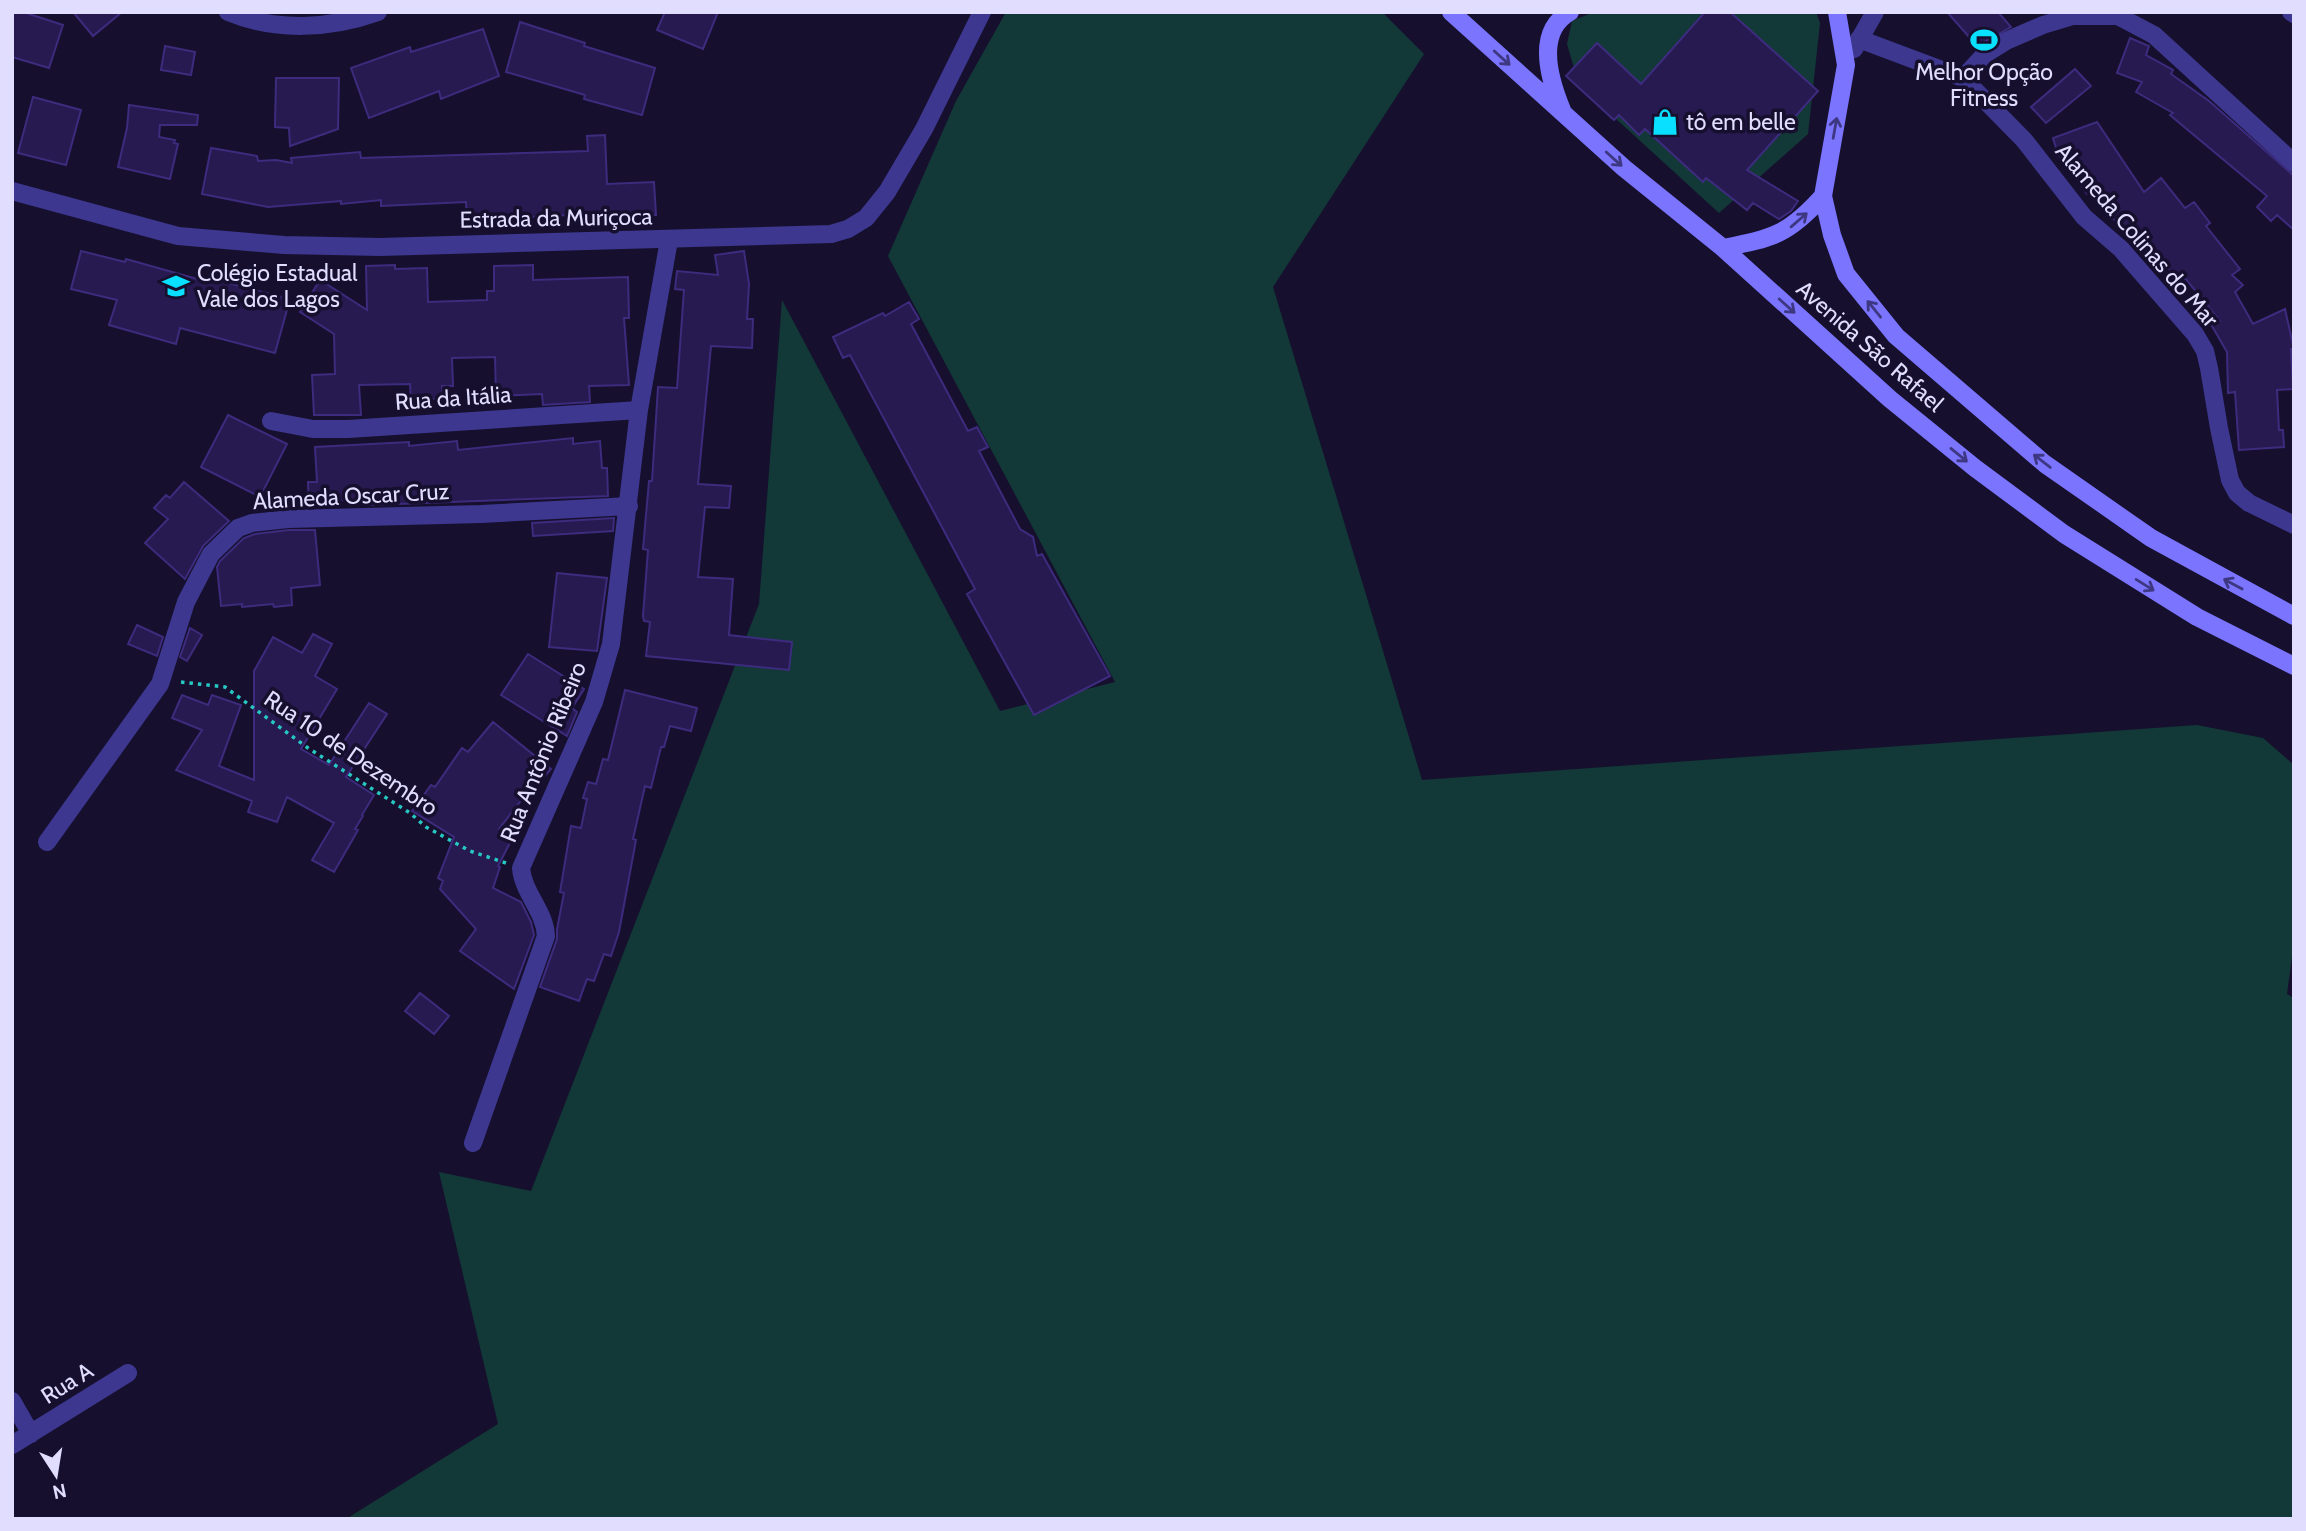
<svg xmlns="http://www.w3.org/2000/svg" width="2306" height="1531" font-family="Cabin,sans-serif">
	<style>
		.green { fill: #123938 }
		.building { fill: #271a50; stroke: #3d2b7e; stroke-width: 2 }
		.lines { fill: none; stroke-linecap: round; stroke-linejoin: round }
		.path { stroke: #27c8c3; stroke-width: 3.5; stroke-dasharray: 3.5 5; stroke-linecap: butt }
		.minor { stroke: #3d3790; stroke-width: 18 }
		.tertiary { stroke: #3d3790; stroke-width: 18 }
		.secondary { stroke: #7b74ff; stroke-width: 18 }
		.oneway { stroke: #3e3882 }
		.labels { text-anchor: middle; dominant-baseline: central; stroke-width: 7; stroke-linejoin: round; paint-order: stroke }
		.poi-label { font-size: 23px; fill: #e1ddff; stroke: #16102e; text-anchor: start }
		.street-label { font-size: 23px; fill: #e1ddff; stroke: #16102e }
	</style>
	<rect width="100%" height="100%" fill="#16102e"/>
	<path class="green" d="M1006 12H1382L1424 54 1273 287 1422 780 2197 725 2263 738 2294 765V942L2287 994 2294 998V1519H346L498 1424 439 1172 531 1191 759 604 782 300 1000 711 1115 682 888 256 956 101Z
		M1594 12H1816L1820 23 1808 134 1719 213 1579 85 1567 44 1572 21Z"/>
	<path class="building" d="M12 12H23L63 25 49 68 12 57Z
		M73 12H122L93 36Z
		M665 12H718L703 49 657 30Z
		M1705 12H1730L1818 91 1747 170 1798 201 1791 211 1779 219 1753 203 1747 210 1706 178 1703 182 1645 129 1639 135 1619 115 1614 120 1566 76 1597 43 1641 84Z
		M1947 12H1998L2011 27 1977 46Z
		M520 22 585 43 584 46 655 68 642 115 584 99 585 95 506 72Z
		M483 29 499 76 441 99 439 91 369 118 351 68 410 47 411 52Z
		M2130 38 2149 46 2146 55 2173 70 2171 74 2209 101 2294 176V230L2277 215 2271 221 2257 207 2267 196 2170 115 2173 113 2136 92 2142 82 2117 73Z
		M165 46 195 52 191 75 161 70Z
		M2075 69 2091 86 2046 123 2031 107Z
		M276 78H339L338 129 290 146 289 128 275 127Z
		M33 97 81 110 66 165 18 153Z
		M129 105 198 115 197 125H160L159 137 175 140 174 143 178 144 170 179 118 167 127 128Z
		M2097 122 2144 192 2161 178 2185 208 2194 202 2210 223 2206 226 2240 269 2232 275 2243 285 2235 292 2253 324 2285 309 2294 349H2291L2293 389 2277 390 2279 430H2283L2284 447 2239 450 2235 392 2228 393 2227 352 2212 326 2220 321 2185 278 2179 282 2152 248 2148 250 2139 238 2135 241 2126 229 2123 231 2092 191 2087 194 2058 154 2053 138Z
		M605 135 607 184 654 182 656 215 591 218V214L467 220 466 202 381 206V200L341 204V201L268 207 202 194 211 148 257 156 258 161 276 160 292 163 291 158 360 152 361 158 588 151 587 136Z
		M81 251 125 262 126 259 208 282 209 278 290 299 275 353 180 328 176 344 109 325 117 300 71 289Z
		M744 251 749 284 747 319H753L752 348 711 346 698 484 731 486 729 508 705 507 698 577 733 579 729 635 792 642 789 670 646 656 650 622 644 621 643 616 648 550 643 549 649 481H652L658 387 677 388 684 290 675 289 677 271 718 275 715 255Z
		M395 265V269L427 268 428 302 487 300V291H494V266L533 265V280L628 277 629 318H624L629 385 589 386 590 402 543 405 542 394 496 396 495 357 452 358 453 386H442L443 398 411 401 410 384 359 385 361 415H314L312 375 335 374 334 334 300 312 320 280 367 310 366 266Z
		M909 302 919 319 911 324 968 431 977 427 988 447 979 451 1020 529 1033 537 1037 556 1042 554 1110 676 1034 715 967 594 975 589 850 355 843 358 833 337 883 313 885 316Z
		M228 415 287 444 260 497 201 467Z
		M573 438V444L600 441 602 468H607L608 496 372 505 371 499 336 501V506L309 507 308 482H317L315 447 409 442V446L457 441 458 450Z
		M184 482 229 521 203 546 185 579 145 543 168 519 154 508 166 495 170 498Z
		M614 518 613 531 533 536 532 523Z
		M289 530H315L320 585 291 588 292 605 274 607 273 604 242 607V604L221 606 217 567 220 561 244 538 255 534Z
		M557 573 607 578 597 651 549 647Z
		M137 625 163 637 157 656 128 644Z
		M190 628 202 635 187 661 180 657Z
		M313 634 332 644 315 676 337 689 301 749 329 765 369 703 387 714 346 777 374 795 362 815 363 816 355 829 358 830 334 872 312 860 334 823 287 797 277 822 248 812 252 801 176 770 202 730 172 718 182 695 208 705 212 695 241 705 219 766 254 780V671L273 637 302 653Z
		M528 654 584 689 572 708 577 712 567 736 501 695Z
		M625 690 697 708 691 731 670 726 664 747H661L651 788 645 786 633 839 636 840 619 932 611 956 604 954 594 981 587 979 579 1001 540 987 557 939V929L564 893 560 892 571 826 581 828 587 799 583 798 588 782 596 784 603 759 608 760Z
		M493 722 551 769 536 787 533 785 499 829 513 837 498 866 500 867 493 888 521 902 531 922 534 935 514 989 460 951 476 929 440 889 443 881 438 878 454 837 412 811 431 785 435 787 462 748 468 752Z
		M420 993 449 1016 434 1034 405 1011Z"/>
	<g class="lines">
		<path class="path" d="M181 682 225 687 308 748 410 813 426 827 470 851 506 863"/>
		<path class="minor" d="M228 12C276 32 330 29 378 12
			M2291 12 2294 14
			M1859 39 1963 78 2024 140 2084 217 2121 249 2195 334 2205 351 2209 368 2219 428 2230 480 2237 493 2249 503 2294 525
			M1854 49 1875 12
			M1963 78 1985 54 2006 41 2043 25 2073 16H2118L2154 35 2294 163
			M271 421 313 429H348L639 410
			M47 842 160 684 186 602 200 575 211 554 238 528 252 523 288 519 481 514 629 506
			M473 1143 546 936C545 911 523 893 521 868L594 702 611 644 639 410 669 240
			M12 1401 31 1434
			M12 1445 128 1373"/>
		<path class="tertiary" d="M12 191 178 236 284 245 380 247 831 234 848 229 866 218 887 192 924 129 982 12"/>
		<path class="secondary" d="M1451 12 1624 168 1723 248 1890 399 1975 468 2064 534 2197 617 2294 666
			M1837 12 1846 65 1823 196 1832 235 1846 274 1896 336 2045 464 2151 538 2294 616
			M1562 110C1550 81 1534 32 1570 12
			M1723 248C1773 238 1788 235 1823 196"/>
	</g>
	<defs><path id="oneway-shaft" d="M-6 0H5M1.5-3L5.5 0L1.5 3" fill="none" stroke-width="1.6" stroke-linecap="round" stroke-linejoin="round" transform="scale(1.75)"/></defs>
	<g class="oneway">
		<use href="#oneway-shaft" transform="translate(1502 58) rotate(42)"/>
		<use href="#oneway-shaft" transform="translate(1835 128) rotate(-80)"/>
		<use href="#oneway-shaft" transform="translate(1614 159) rotate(42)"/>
		<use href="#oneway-shaft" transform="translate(1799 220) rotate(-41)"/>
		<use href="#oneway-shaft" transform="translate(1787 306) rotate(42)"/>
		<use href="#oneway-shaft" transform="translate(1874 309) rotate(-129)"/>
		<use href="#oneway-shaft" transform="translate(1959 455) rotate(39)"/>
		<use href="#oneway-shaft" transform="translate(2042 461) rotate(-142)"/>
		<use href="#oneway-shaft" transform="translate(2233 584) rotate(-152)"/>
		<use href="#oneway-shaft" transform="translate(2145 585) rotate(32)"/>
	</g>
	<defs>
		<symbol id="stadium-bare" viewBox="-9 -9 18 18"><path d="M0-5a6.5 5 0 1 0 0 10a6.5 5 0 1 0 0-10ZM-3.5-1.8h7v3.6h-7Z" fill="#09e0ff" stroke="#16102e" stroke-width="2.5" paint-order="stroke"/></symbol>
		<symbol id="shop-bare" viewBox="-9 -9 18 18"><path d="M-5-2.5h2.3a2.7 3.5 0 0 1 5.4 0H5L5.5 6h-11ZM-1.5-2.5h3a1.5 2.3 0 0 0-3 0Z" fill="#09e0ff" stroke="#16102e" stroke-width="2.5" paint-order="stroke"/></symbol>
		<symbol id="school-bare" viewBox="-9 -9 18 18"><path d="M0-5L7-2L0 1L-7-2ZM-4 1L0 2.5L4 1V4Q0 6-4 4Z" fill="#09e0ff" stroke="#16102e" stroke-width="2.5" paint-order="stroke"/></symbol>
	</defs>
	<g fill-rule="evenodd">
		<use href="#stadium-bare" x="1965" y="21" width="38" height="38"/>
		<use href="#shop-bare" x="1646" y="103" width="38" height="38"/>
		<use href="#school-bare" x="157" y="267" width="38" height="38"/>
	</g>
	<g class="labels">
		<g class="poi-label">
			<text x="1984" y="72" text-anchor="middle">Melhor Opção<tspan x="1984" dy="26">Fitness</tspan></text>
			<text x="1686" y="122">tô em belle</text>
			<text x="197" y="273">Colégio Estadual<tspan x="197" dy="26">Vale dos Lagos</tspan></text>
		</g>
		<g class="street-label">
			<text transform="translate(556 218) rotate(-1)">Estrada da Muriçoca</text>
			<text transform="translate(2137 235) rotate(49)">Alameda Colinas do Mar</text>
			<text transform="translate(1870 346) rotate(41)">Avenida São Rafael</text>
			<text transform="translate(453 398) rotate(-4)">Rua da Itália</text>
			<text transform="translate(351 496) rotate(-3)">Alameda Oscar Cruz</text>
			<text transform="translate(543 752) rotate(-68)">Rua Antônio Ribeiro</text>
			<text transform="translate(351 753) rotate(34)">Rua 10 de Dezembro</text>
			<text transform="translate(67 1383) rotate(-32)">Rua A</text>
		</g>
	</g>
	<rect width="2306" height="1531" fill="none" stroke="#e1ddff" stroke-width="28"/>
	<g transform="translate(56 1475) rotate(168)" stroke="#16102e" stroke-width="5" paint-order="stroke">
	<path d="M0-5L12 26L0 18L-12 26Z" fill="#e1ddff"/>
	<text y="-10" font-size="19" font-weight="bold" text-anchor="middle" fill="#e1ddff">N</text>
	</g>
</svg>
